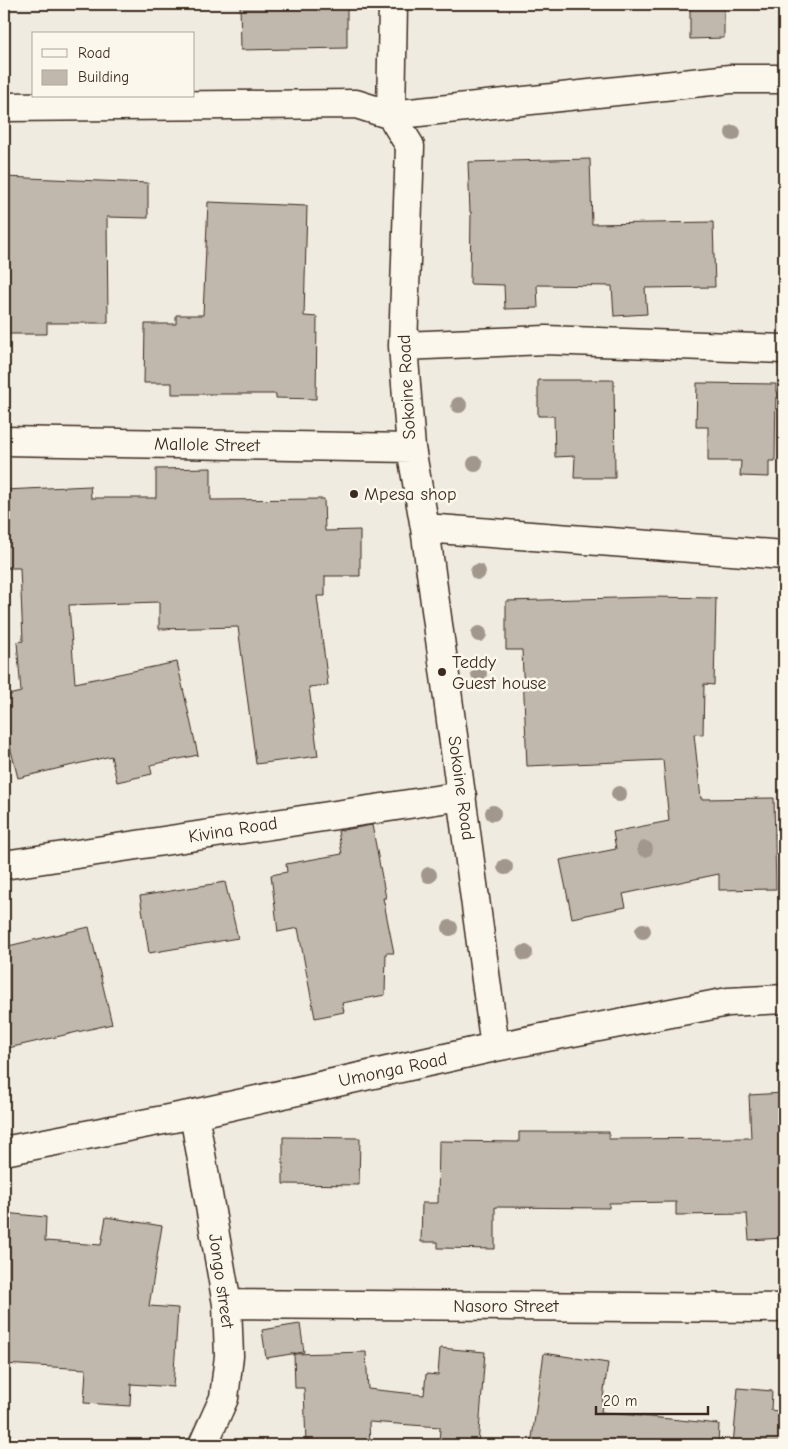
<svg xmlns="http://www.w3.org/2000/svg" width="788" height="1449" font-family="'Comic Neue',sans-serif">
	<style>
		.building { fill: #c0b8ad; stroke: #3b2a1e }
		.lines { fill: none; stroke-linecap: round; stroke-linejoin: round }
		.street-casing { stroke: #3b2a1e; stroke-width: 31 }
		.street { stroke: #fbf7ec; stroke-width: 28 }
		.tree { fill: #a2978c }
		.poi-dot { fill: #3b2a1e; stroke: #fbf7ec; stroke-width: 2 }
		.labels { text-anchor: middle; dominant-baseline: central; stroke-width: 5; stroke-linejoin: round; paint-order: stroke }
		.street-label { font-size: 18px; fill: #3b2a1e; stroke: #fbf7ec }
		.poi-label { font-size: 18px; fill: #3b2a1e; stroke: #fbf7ec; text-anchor: start }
	</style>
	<rect width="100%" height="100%" fill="#f0ebe0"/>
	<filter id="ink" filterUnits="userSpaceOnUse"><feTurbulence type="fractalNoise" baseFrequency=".02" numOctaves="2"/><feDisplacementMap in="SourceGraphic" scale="10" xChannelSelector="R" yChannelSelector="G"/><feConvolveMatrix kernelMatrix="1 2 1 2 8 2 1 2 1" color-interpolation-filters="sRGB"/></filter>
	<g filter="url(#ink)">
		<path class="building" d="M240 4H347V48L241 50Z
			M690 4H724V38L690 39Z
			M590 159 592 224 713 222 715 287 645 288 647 314 614 316 612 286 537 285 538 308 505 309 504 285 470 284 471 212H470L468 162Z
			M4 177 148 183V218L107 217 108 323H47V334H4Z
			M208 202 307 206 304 316 317 317 316 399 276 398V394H172V383H144L145 324H176V315H203Z
			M538 380H614L615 478H574L575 456 555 457 554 416H538Z
			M697 383 776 384 775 461H769V477L740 476 741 461H708V427H696Z
			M211 468V500L324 499 325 531 360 530V576H325V596H317L328 685 309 687 318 756 256 764 238 627 159 629V602L69 605 75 683 177 662 198 755 150 765 152 774 117 782 111 756 18 778 4 723V696L21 692 17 642 23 641 20 568H4V490L90 486 91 498H156V469Z
			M652 597 716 598 714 685 704 684 703 735 694 734 701 799 774 798 776 889 719 890V874L623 894 626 907 572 918 560 860 616 849 613 832 669 821 663 760 527 766 522 650H506V601Z
			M372 825 386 898H383L394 953H386L385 995 342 1003 344 1012 315 1018 298 928 278 932 271 875 287 872 286 864 342 854 338 831Z
			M225 882 238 938 149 953 140 896Z
			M89 927 112 1024 4 1049V947Z
			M784 1093V1238L749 1240 747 1214 676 1215V1202L609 1203V1208L495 1207V1249L438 1248V1242H421L422 1203H438L439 1141 519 1142V1132H609V1139L751 1138 749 1095Z
			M283 1137 360 1138 359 1185 283 1184Z
			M4 1213 46 1217 45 1241 101 1245 106 1217 162 1226 149 1306 178 1308 173 1387 131 1384 130 1406 84 1403 86 1369 4 1364Z
			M300 1324 304 1352 266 1358 262 1330Z
			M440 1348 485 1352 478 1445H439L440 1427 369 1422 370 1445H306L304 1388H295L294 1354 366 1352 368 1389 424 1395 426 1374 438 1375Z
			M544 1353 608 1363 601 1412 719 1424 718 1445H531Z
			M738 1388 772 1391 771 1410 784 1412V1445H733Z"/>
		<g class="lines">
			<defs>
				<path id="street" d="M393 4 391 115 730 79H784
					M4 107 356 104 391 115 410 146 403 346 411 448 425 528 495 1047
					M403 346 546 340 784 349
					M4 441 411 448
					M425 528 784 555
					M4 865 462 796
					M194 1114 227 1304 229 1356 224 1398 203 1445
					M4 1151 194 1114 495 1047 728 1002 784 999
					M227 1304 784 1308"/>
			</defs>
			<use href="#street" class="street-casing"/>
			<use href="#street" class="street"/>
		</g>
		<g class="tree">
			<circle cx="733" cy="133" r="8"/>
			<circle cx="459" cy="405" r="8"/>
			<circle cx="475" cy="464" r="8"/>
			<circle cx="478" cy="572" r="8"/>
			<circle cx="479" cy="634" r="8"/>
			<circle cx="479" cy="674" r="8"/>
			<circle cx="619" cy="794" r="8"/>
			<circle cx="493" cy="813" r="8"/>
			<circle cx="645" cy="849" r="8"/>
			<circle cx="505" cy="867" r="8"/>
			<circle cx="429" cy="875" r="8"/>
			<circle cx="450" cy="928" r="8"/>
			<circle cx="643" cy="931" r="8"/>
			<circle cx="525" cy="953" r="8"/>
		</g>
	</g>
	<g class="poi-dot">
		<circle cx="354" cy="494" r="5"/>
		<circle cx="442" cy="672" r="5"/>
	</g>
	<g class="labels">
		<g class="street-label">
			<text transform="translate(407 387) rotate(-93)">Sokoine Road</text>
			<text transform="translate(207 445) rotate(1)">Mallole Street</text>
			<text transform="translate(461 788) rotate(82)">Sokoine Road</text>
			<text transform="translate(233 830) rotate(-9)">Kivina Road</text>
			<text transform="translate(393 1070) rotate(-12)">Umonga Road</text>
			<text transform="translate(221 1281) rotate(82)">Jongo street</text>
			<text x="506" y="1306">Nasoro Street</text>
		</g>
		<g class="poi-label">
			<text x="364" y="494">Mpesa shop</text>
			<text x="452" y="662">Teddy<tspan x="452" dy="21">Guest house</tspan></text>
		</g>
	</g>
	<rect width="788" height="1449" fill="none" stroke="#fbf7ec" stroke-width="20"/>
	<rect x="10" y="10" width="768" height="1429" fill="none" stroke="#3b2a1e" stroke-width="2" filter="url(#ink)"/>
	<rect x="32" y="32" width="162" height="65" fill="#fbf7ec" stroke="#aea59a"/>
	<rect x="42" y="49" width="25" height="8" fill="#fbf7ec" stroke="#aea59a"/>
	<text x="78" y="58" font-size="15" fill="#3b2a1e">Road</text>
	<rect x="42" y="70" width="25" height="15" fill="#c0b8ad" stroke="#aea59a"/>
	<text x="78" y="82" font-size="15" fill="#3b2a1e">Building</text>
	<path d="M596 1406v8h112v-8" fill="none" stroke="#3b2a1e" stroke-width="2.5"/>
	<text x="603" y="1406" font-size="15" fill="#3b2a1e" stroke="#fbf7ec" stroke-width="4" paint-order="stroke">20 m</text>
</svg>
